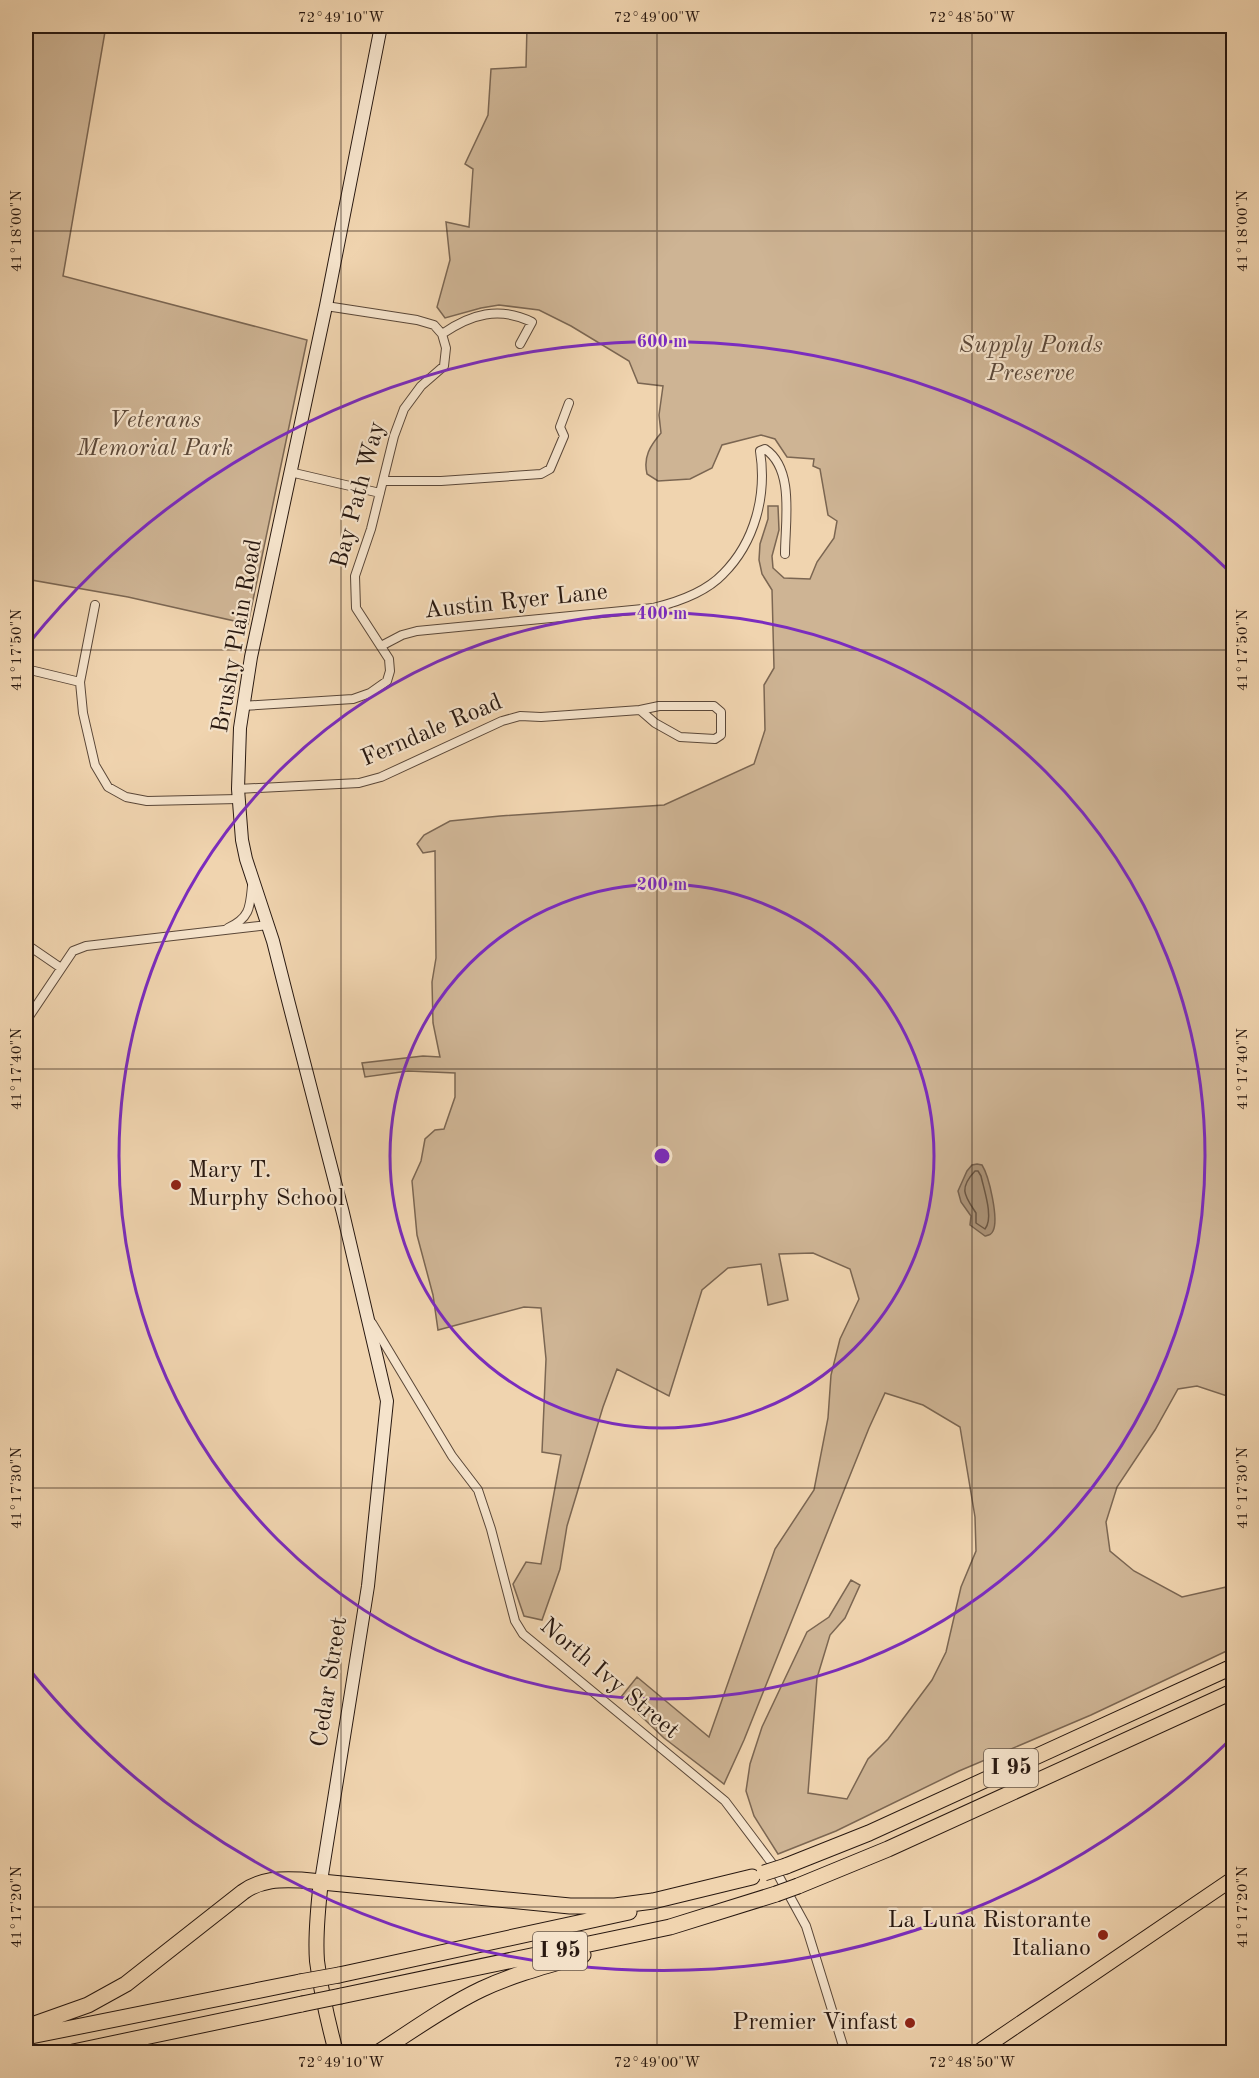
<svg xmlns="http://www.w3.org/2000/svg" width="1259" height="2078" font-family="'Old Standard TT',serif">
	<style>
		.green { fill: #ceb494; stroke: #7b6652; stroke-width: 1.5 }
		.water { fill: #ac9479; stroke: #77624f; stroke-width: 1.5 }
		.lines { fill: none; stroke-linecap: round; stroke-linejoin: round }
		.shore { stroke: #6a5644; stroke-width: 1.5 }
		.minor-casing { stroke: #5a4738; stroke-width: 10 }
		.secondary-casing { stroke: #281810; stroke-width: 14 }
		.primary-casing { stroke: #281810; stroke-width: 16 }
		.motorway-casing { stroke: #281810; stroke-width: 17 }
		.minor { stroke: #f5e3cb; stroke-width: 8 }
		.secondary { stroke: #f5e3cb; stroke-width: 12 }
		.primary { stroke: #f0d4af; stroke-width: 14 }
		.motorway { stroke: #f0d4af; stroke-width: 15 }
		.motorway-bridge-casing { stroke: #281810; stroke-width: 17; stroke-linecap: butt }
		.motorway-bridge { stroke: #f0d4af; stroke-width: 15 }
		.ticks { fill: none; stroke: #281810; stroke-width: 1.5; stroke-opacity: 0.45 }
		.ring { fill: none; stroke: #7b2cbf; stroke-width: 3 }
		.poi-dot { fill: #8f2418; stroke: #f5e3cb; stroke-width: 2 }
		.labels { text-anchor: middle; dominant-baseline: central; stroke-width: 4.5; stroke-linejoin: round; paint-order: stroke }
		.shield { fill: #f5e3cb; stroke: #665548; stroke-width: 1.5 }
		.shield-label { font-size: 22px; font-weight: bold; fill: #281810 }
		.park-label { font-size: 24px; font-style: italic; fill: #5a4738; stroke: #f5e3cb }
		.street-label { font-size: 24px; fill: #281810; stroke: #f5e3cb }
		.poi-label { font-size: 24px; fill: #281810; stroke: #f5e3cb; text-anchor: end }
		.centre { fill: #7b2cbf; stroke: #f5e3cb; stroke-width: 3 }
		.ring-label { font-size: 18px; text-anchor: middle; font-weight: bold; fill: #7b2cbf; stroke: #f5e3cb; stroke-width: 4.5; stroke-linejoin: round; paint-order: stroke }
		.neatline { fill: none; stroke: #281810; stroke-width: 2 }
		.ticks-label { font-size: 15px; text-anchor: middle; fill: #281810 }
	</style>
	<rect width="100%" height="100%" fill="#f0d4af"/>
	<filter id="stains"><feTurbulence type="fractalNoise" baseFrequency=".00333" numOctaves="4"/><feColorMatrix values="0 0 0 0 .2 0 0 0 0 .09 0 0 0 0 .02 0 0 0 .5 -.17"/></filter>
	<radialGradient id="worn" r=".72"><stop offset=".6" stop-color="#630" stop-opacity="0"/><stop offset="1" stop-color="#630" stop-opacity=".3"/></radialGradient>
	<path class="green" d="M26 26H106L63 276 307 340 248 624 128 597 26 579Z
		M527 26H1233V1396L1230 1397 1197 1386 1178 1389 1155 1430 1117 1487 1106 1522 1110 1551 1134 1571 1182 1597 1226 1587 1233 1579V1648L1091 1715 959 1771 836 1831 778 1854 754 1816 746 1791 750 1764 762 1727 807 1632 829 1617 851 1580 860 1585 845 1618 830 1635 817 1678 808 1793 847 1799 868 1759 888 1739 932 1680 946 1652 961 1587 976 1551 975 1517 960 1427 923 1405 885 1393 869 1428 744 1740 724 1784 664 1738 621 1697 637 1677 709 1737 775 1549 814 1490 828 1418 831 1375 840 1339 859 1299 850 1269 813 1253 779 1254 788 1300 768 1305 761 1264 728 1268 702 1290 669 1396 617 1369 603 1407 567 1526 560 1569 542 1620 524 1616 513 1584 526 1562 541 1564 561 1455 542 1452 546 1359 541 1308 524 1307 438 1330 433 1295 417 1235 412 1181 421 1161 425 1139 435 1130 444 1129 455 1097V1073L408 1071 365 1077 362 1063 423 1056 440 1057 433 1023 432 982 436 958 435 851 423 853 417 844 424 835 450 821 500 816 664 805 754 764 765 730 764 685 774 668 772 590 762 574 759 560 760 544 768 519V506H778L779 530 772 556 773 568 784 578 810 579 817 562 834 538 837 521 828 515 820 469 813 466 814 459 787 457 775 439 761 435 722 445 712 468 690 479 658 481 647 474C643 457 650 446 661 433L659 415 663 386 638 383 629 361 571 326 539 310 499 305 481 308 445 318 437 307 450 260 446 222 469 227 473 169 465 164 488 115 491 69 526 67Z"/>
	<path class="water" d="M977 1164 982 1165C989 1176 999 1219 993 1231 991 1235 989 1235 985 1236L970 1225 971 1216 961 1202 958 1191 967 1171 972 1165Z"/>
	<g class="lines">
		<path class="shore" d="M975 1171H978L981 1176C984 1190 994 1218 985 1229L976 1223V1213C965 1196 958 1189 975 1171Z"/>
		<defs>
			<path id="minor" d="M442 334C471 314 499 306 532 322L520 344
				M290 472 380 493
				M384 481H441L541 474 550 469 564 436 560 427 569 403
				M95 605 80 682 83 713 95 765 108 787 126 797 147 801 238 799
				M381 646 402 635 417 631 653 608C678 602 705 593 723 574 755 542 767 495 760 451L765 449C795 469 785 522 785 554
				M26 669 80 682
				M242 706 353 699 370 693 387 681 390 671 389 659 356 608 355 576 371 529 394 436 404 409 421 386 444 366 446 348 442 334 434 325 417 320 326 306
				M659 706H714L721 712V735L715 739 680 737 655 723 640 710Z
				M238 789 359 783 381 777 502 721 520 716 541 717 640 710
				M228 928C250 918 250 907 252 886
				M26 944 61 968
				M26 1021 73 951 86 946 268 925
				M372 1323 452 1456 478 1490 491 1529 515 1621 523 1634 725 1801 771 1862 806 1926 845 2052"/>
			<path id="secondary" d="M321 1881 368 1586 387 1401 343 1213 289 1004 273 941 246 859 242 840 238 789 240 728 251 657 326 306 381 26"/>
			<path id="primary" d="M321 1881C318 1907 315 1935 317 1961 321 1992 328 2022 336 2052
				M978 2052 1234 1878"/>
			<path id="motorway" d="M786 1866 869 1833 1234 1666
				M798 1886 888 1849 1234 1691
				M339 1975 629 1912
				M341 1996 670 1927 776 1894
				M26 2027 88 2005 126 1984 243 1892C261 1879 280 1879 301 1880L570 1906H615L653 1901 752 1877
				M26 2037 300 1982
				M73 2052 302 2004
				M379 2052C412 2031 446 2006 482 1989 514 1974 549 1965 583 1955"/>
		</defs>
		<use href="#minor" class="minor-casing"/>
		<use href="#secondary" class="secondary-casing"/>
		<use href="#primary" class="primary-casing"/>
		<use href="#motorway" class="motorway-casing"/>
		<use href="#minor" class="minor"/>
		<use href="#secondary" class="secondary"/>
		<use href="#primary" class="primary"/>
		<use href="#motorway" class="motorway"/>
		<defs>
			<path id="motorway-bridge" d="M764 1873 786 1866
				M776 1894 798 1886
				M300 1982 339 1975
				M302 2004 341 1996"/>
		</defs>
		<use href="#motorway-bridge" class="motorway-bridge-casing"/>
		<use href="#motorway-bridge" class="motorway-bridge"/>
	</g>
	<path class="ticks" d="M341 26V2052M657 26V2052M972 26V2052M26 231H1234M26 650H1234M26 1069H1234M26 1488H1234M26 1907H1234"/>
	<g class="ring">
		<circle cx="662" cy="1156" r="272"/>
		<circle cx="662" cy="1156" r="543"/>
		<path d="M1233 1737A815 815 0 0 1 29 1669M29 643A815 815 0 0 1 1233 575"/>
	</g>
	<g class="poi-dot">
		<circle cx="176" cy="1185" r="6"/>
		<circle cx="1103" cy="1935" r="6"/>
		<circle cx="910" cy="2023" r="6"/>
	</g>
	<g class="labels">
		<g class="shield">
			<rect x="984" y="1749" width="54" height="38" rx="4.5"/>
			<rect x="533" y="1932" width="54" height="38" rx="4.5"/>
		</g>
		<g class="shield-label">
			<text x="1011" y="1768">I 95</text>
			<text x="560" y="1951">I 95</text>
		</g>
		<g class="park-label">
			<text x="1031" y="346">Supply Ponds<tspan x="1031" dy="28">Preserve</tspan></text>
			<text x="155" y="421">Veterans<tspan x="155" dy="28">Memorial Park</tspan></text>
		</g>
		<g class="street-label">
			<text transform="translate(359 495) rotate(-75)">Bay Path Way</text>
			<text transform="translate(516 602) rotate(-6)">Austin Ryer Lane</text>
			<text transform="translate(238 636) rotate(-80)">Brushy Plain Road</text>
			<text transform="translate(432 731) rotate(-23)">Ferndale Road</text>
			<text transform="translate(609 1679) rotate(40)">North Ivy Street</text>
			<text transform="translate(330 1682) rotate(-81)">Cedar Street</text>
		</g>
		<g class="poi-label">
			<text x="188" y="1171" text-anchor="start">Mary T.<tspan x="188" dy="28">Murphy School</tspan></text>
			<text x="1091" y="1921">La Luna Ristorante<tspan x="1091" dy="28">Italiano</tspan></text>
			<text x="898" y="2023">Premier Vinfast</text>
		</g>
	</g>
	<circle cx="662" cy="1156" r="9" class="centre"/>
	<g class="ring-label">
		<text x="662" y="347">600 m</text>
		<text x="662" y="619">400 m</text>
		<text x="662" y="890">200 m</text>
	</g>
	<rect width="1259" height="2078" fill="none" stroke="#f0d4af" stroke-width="66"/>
	<rect x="33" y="33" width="1193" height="2012" class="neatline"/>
	<g class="ticks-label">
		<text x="341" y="22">72°49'10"W</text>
		<text x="657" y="22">72°49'00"W</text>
		<text x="972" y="22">72°48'50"W</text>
		<text transform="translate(16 231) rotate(-90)" y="5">41°18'00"N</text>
		<text transform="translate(1242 231) rotate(-90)" y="5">41°18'00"N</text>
		<text transform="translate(16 650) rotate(-90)" y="5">41°17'50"N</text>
		<text transform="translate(1242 650) rotate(-90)" y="5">41°17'50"N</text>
		<text transform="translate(16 1069) rotate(-90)" y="5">41°17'40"N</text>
		<text transform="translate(1242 1069) rotate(-90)" y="5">41°17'40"N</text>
		<text transform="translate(16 1488) rotate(-90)" y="5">41°17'30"N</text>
		<text transform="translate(1242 1488) rotate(-90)" y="5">41°17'30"N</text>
		<text transform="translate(16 1907) rotate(-90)" y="5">41°17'20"N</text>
		<text transform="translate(1242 1907) rotate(-90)" y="5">41°17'20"N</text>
		<text x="341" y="2067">72°49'10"W</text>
		<text x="657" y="2067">72°49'00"W</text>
		<text x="972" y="2067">72°48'50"W</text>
	</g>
	<rect width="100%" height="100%" filter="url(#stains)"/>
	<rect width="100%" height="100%" fill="url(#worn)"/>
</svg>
